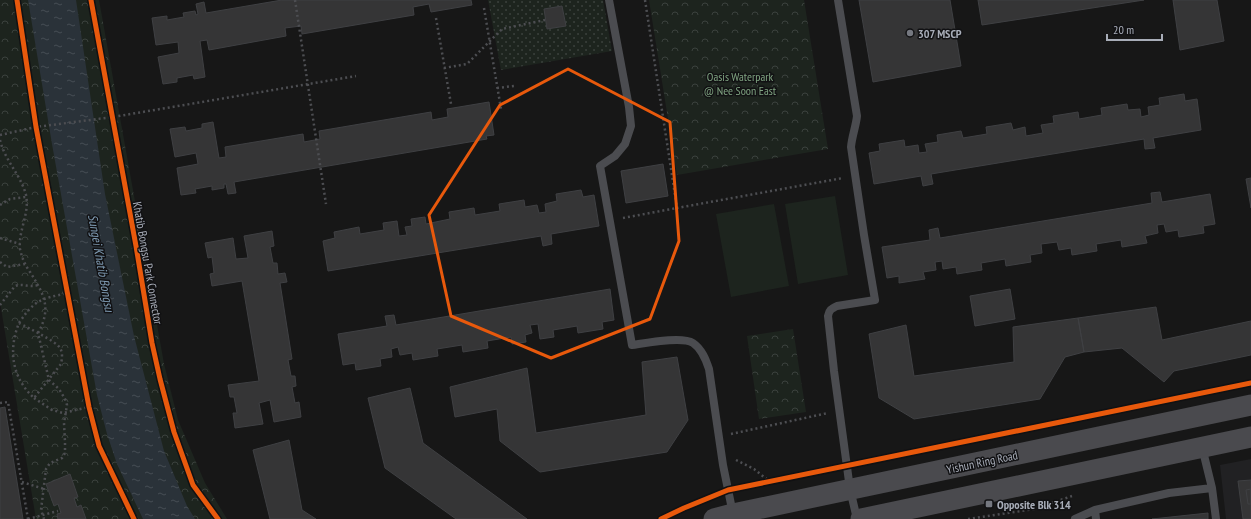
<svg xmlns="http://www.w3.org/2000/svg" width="1251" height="519" font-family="'PT Sans Narrow',sans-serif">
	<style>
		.built { fill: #212123 }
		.grass { fill: url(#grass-dots) }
		.park { fill: url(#park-crowns) }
		.pitch { fill: #1d241e }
		.water { fill: url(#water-ripples) }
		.building { fill: #353536; stroke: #3f4043 }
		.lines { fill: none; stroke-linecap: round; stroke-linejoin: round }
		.path { stroke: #4d4e52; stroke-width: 2.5; stroke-dasharray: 2 3; stroke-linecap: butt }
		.service { stroke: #4b4c50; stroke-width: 8 }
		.secondary { stroke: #4a4a4e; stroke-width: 21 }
		.cycleway-casing { stroke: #111113; stroke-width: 8 }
		.cycleway { stroke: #e8590c; stroke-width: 5 }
		.marked { fill: none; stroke: #e8590c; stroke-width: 3; stroke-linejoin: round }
		.poi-dot { fill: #757880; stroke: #111113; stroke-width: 1.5 }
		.labels { text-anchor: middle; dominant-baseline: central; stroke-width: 3; stroke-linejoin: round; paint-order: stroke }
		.poi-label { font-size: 12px; font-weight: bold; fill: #a8adb8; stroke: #111113; text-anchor: start }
		.park-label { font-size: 12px; fill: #7fa381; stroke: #111113 }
		.street-label { font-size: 12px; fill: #a8adb8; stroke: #111113 }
		.water-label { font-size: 13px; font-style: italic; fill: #7f9bb3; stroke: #111113 }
	</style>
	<defs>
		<pattern id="grass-dots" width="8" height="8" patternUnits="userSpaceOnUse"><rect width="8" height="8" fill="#1d241e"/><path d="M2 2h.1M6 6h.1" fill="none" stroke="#3b413d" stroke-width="1.8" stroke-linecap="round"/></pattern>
		<pattern id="park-crowns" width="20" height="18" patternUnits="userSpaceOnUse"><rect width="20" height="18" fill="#1d241e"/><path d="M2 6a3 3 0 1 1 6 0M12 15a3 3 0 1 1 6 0" fill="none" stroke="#3b413d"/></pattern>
		<pattern id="water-ripples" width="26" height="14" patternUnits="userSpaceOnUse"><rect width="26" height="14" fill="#2a3239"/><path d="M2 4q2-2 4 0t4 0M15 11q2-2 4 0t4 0" fill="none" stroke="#464d54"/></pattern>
	</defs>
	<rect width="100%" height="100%" fill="#171717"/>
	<path class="built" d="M1251 459V519H1226L1220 465Z"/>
	<path class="grass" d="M488 0H603L612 51 501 70Z"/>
	<path class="park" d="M0 0H99L164 364 178 420 205 483 227 519H36L0 302Z
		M649 0H804L828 149 677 175Z
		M793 329 806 412 759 419 747 336Z"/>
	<path class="pitch" d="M835 196 848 275 798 284 785 204Z
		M774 204 789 286 731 297 716 214Z"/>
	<path class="water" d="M28 0H76L105 194 134 336 164 451 187 506 195 519H143L117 464 107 434 97 395 52 144Z"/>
	<path class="building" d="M282 0H471L472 5 431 12 429 4 413 7 414 15 302 34 301 26 285 28 286 36 209 50 207 40 200 41 205 77 194 79 193 75 177 78V82L163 84 158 57 179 53 178 42 156 45 152 18 167 16V20L184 17 183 13 195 11 196 15 198 14 196 4 204 2 206 13Z
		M859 0H950L961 66 873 82Z
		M978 0H1144L982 25Z
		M1173 0H1217L1224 41 1180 50Z
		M562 6 566 26 547 29 544 9Z
		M1184 94 1185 101 1197 99 1201 130 1153 138 1155 148 1145 149 1144 139 931 174 933 184 923 186 921 176 874 184 869 153 880 151 879 144 904 140 905 147 918 145 919 153 927 152 925 144 938 142 937 135 961 131 963 138 987 134 986 127 1011 123 1013 130 1025 127 1026 136 1043 133 1041 125 1054 123 1053 116 1078 112 1079 119 1102 115 1101 108 1127 104 1128 110 1140 109 1141 117 1149 115 1148 107 1160 105 1159 98Z
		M489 102 494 135 486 136 487 139 234 182 236 193 228 194 226 184H224V188L212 190V186L195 189 196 193 181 195 177 168 198 164 196 153 175 157 170 129 185 127 186 131 202 128V124L213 122 219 158 226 157 225 147 303 134 304 142 320 139 319 131 431 112 432 120 448 117 447 109Z
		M663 164 668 196 626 203 621 171Z
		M1251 178V208L1246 179Z
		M581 190 583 197 594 195 599 226 551 234 552 244 543 246 541 236 328 271 323 241 335 238 334 232 359 227 360 234 384 230 383 223 397 221 399 236 407 235 405 227 412 226 411 219 425 217 426 224 450 219 449 212 474 208 475 215 500 211 499 204 524 200 525 207 537 205 539 213 546 212 545 204 557 201 556 194Z
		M1160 192 1162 202 1210 194 1215 224 1203 226 1204 233 1179 237 1178 230 1166 232 1164 224 1157 225 1158 233 1145 236 1147 243 1122 247 1121 240 1096 244 1097 251 1072 255 1071 248 1059 250 1057 242 1041 244 1042 253 1030 255 1031 262 1006 266 1005 259 981 263 982 270 957 274 956 267 943 269 942 261 935 262 936 270 923 272 925 279 899 283V276L887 278 882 247 930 240 929 230 938 228 940 238 1152 203 1151 193Z
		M272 231 274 246 270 247 273 263H277L278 274 285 273 287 282 280 283 292 359 288 360 291 376H295L296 386 292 387 295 403 299 402 301 417 274 422 270 400 259 403 263 424 235 428 233 413H237L234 397H230L228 385 259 381 242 281 212 286 210 274 214 273 212 257 208 258 205 243 233 238 236 259 248 258 244 236Z
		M610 289 614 320 602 322 603 329 578 333 577 326 553 330 554 337 540 339 538 324 530 325 532 333 525 335 526 342 512 344 511 337 487 341 488 348 463 352 462 345 437 349 438 356 413 360 412 353 400 355 398 347 391 349 392 357 380 359 381 366 356 370 355 363 343 365 338 334 387 326 385 316 394 315 396 325Z
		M1010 289 1015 319 975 326 970 296Z
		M1156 307 1162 340 1251 321V355L1174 371 1164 382 1122 348 1084 352 1078 318Z
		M1078 318 1084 352 1065 357 1040 399 914 419 879 398 869 334 906 325 914 376 1014 362 1013 327Z
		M677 357 688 420 667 452 540 472 500 441 497 409 455 417 450 387 527 368 536 433 646 415 642 362Z
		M410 388 423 443 527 519H456L385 468 368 398Z
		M5 407 23 519H0V408Z
		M289 440 302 510 316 519H270L253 450Z
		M70 474 78 497 74 498 77 507 81 505 86 519H58L57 514 61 513 58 504 54 506 46 484Z
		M1251 480V519H1243L1238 481Z
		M1251 489V504H1248L1246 490Z
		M1208 513V519H1152Z"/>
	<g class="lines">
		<path class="path" d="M295 0 326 204
			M645 0 677 208 843 178
			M484 8 501 109
			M436 18 451 104
			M444 68 467 64 502 29 545 20
			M497 88 514 86
			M0 135 36 127 113 117 356 76
			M0 140C5 161 21 175 26 195 30 213 18 231 20 249 22 258 25 265 30 272 44 294 52 308 38 333L49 380 59 389 65 399 67 405 64 423 65 442V453L62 458 50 463 46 469 41 510 44 519
			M0 205 10 199 26 197
			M623 218 677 208
			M0 238 20 244
			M0 262 7 267 25 264
			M0 305 15 286C23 283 30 288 38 285
			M19 323C28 328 56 341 60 348 63 353 62 359 61 364L34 398C12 378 8 350 19 323Z
			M19 323C35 299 41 299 68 293
			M34 398 52 410 63 413 89 407
			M0 403 8 402 28 519
			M731 434 828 413
			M736 460 754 469 769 481
			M22 482 44 489
			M28 519 58 511
			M968 519 1034 509 1072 496"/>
		<path class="service" d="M609 0 629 107 631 126 625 144 615 156 600 166 632 345C646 343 682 336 693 343 702 349 706 360 709 369L723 465 733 514
			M838 0 857 116C856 126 852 136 851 147L864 235 875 300 837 306C831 309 829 310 828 316L834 371 850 489 857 519
			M1202 447 1212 488 1216 519
			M1095 510 1096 519
			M1075 519 1095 510 1169 493 1212 488"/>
		<path class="secondary" d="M714 519 733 514 1251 405
			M861 519 1251 437"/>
		<defs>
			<path id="cycleway" d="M17 0 36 127 89 407 99 446 134 519
				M91 0 136 246 152 343 160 379 174 432 193 485 218 519
				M661 519 684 508 728 490 1251 383"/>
		</defs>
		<use href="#cycleway" class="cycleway-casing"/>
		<use href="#cycleway" class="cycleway"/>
	</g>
	<path class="marked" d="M568 69 670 122 679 241 650 319 551 358 451 316 429 215 500 105Z"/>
	<g class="poi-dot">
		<circle cx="910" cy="33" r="4"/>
		<rect x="985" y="500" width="8" height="8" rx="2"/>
	</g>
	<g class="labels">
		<g class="poi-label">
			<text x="918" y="33">307 MSCP</text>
			<text x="997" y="504">Opposite Blk 314</text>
		</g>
		<g class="park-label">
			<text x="740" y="76">Oasis Waterpark<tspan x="740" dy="14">@ Nee Soon East</tspan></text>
		</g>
		<g class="street-label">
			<text transform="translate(148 263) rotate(80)">Khatib Bongsu Park Connector</text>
			<text transform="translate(982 462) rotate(-12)">Yishun Ring Road</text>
		</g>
		<g class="water-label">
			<text transform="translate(101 263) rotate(80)">Sungei Khatib Bongsu</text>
		</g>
	</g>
	<path d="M1107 34v6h55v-6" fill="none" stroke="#a8adb8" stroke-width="2"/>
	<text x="1113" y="34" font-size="12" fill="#a8adb8" stroke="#111113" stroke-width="3" paint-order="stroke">20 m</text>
</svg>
